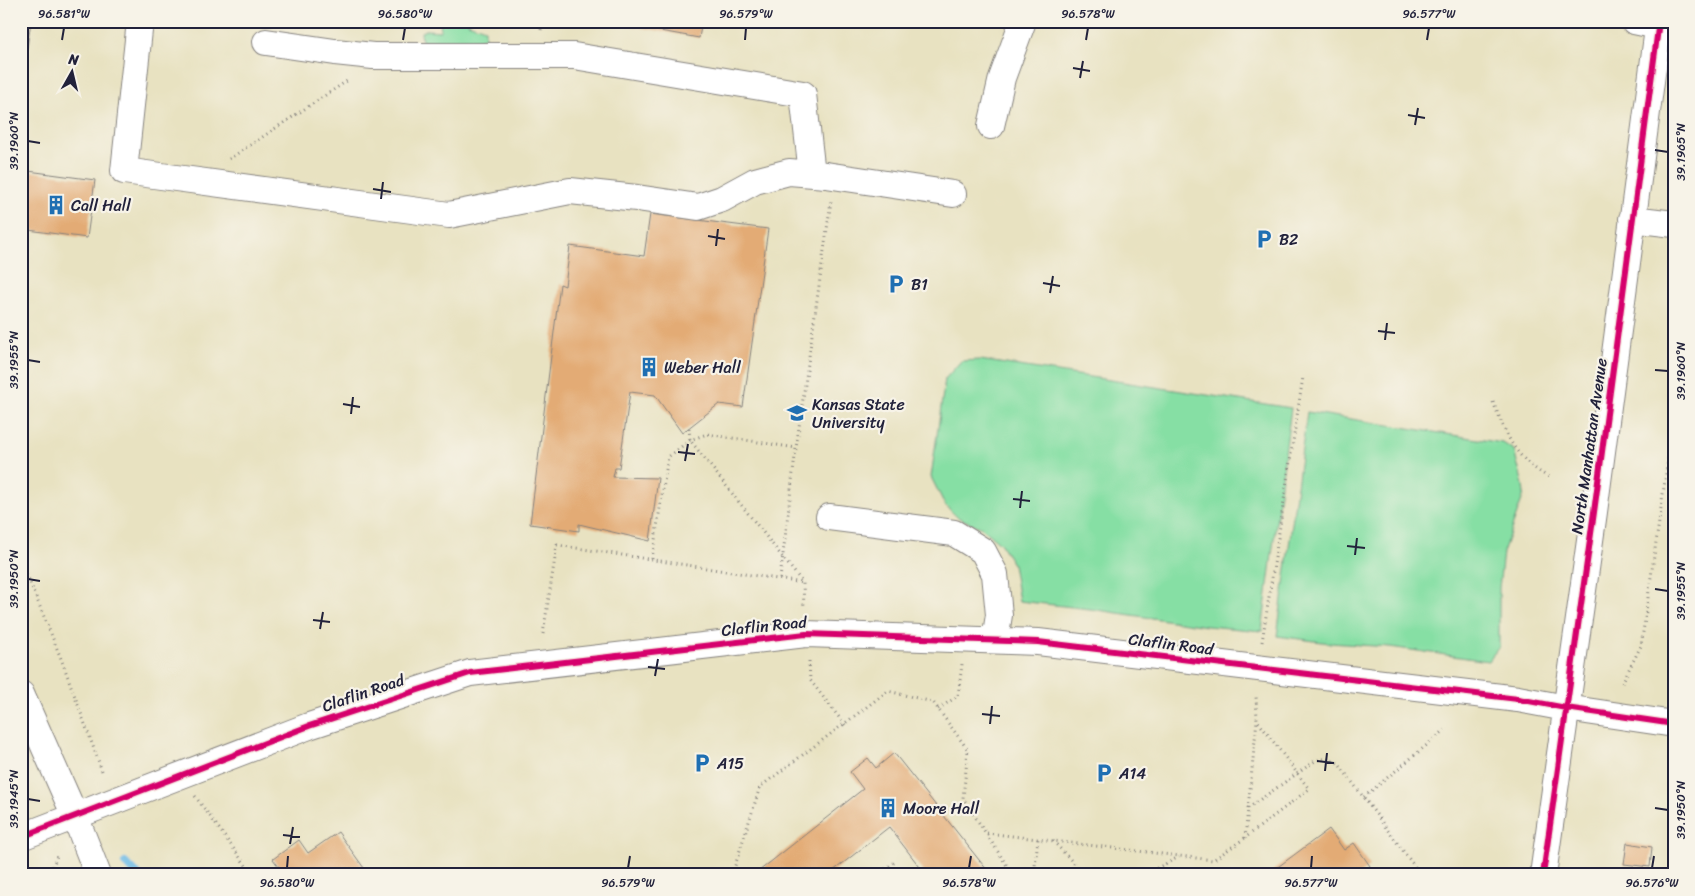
<svg xmlns="http://www.w3.org/2000/svg" width="1695" height="896" font-family="Sriracha,sans-serif">
	<style>
		.green { fill: #86dfa4; stroke: #548070 }
		.lines { fill: none; stroke-linecap: round; stroke-linejoin: round }
		.stream { stroke: #6bbae6; stroke-width: 8 }
		.building { fill: #e3ab74 }
		.minor-casing { stroke: #85827e; stroke-width: 28 }
		.path { stroke: #85827e; stroke-width: 3; stroke-dasharray: 1 4; stroke-linecap: butt }
		.minor { stroke: #fff; stroke-width: 26 }
		.cycleway-casing { stroke: #f7f3e8; stroke-width: 9 }
		.cycleway { stroke: #d6006c; stroke-width: 6 }
		.ticks { fill: none; stroke: #22223b; stroke-width: 2 }
		.labels { text-anchor: middle; dominant-baseline: central; stroke-width: 4.5; stroke-linejoin: round; paint-order: stroke }
		.poi-label { font-size: 16px; fill: #22223b; stroke: #f7f3e8; text-anchor: start }
		.street-label { font-size: 16px; fill: #22223b; stroke: #f7f3e8 }
		.neatline { fill: none; stroke: #22223b; stroke-width: 2 }
		.ticks-label { font-size: 12px; text-anchor: middle; fill: #22223b }
	</style>
	<rect width="100%" height="100%" fill="#f7f3e8"/>
	<filter id="ink" filterUnits="userSpaceOnUse"><feTurbulence type="fractalNoise" baseFrequency=".02" numOctaves="2"/><feDisplacementMap in="SourceGraphic" scale="10" xChannelSelector="R" yChannelSelector="G"/><feConvolveMatrix kernelMatrix="1 2 1 2 8 2 1 2 1" color-interpolation-filters="sRGB"/></filter>
	<filter id="wash" filterUnits="userSpaceOnUse"><feTurbulence type="fractalNoise" baseFrequency=".0096" numOctaves="4" result="noise"/><feDisplacementMap in="SourceGraphic" scale="20" xChannelSelector="R" yChannelSelector="G"/><feGaussianBlur stdDeviation="1.12" result="paint"/><feColorMatrix in="noise" values="0 0 0 0 0 0 0 0 0 0 0 0 0 0 0 0 0 1.4 0 .05"/><feComposite in="paint" operator="in"/></filter>
	<g filter="url(#wash)">
		<rect width="100%" height="100%" fill="#e8e2c1"/>
		<path class="green" d="M441 21H468V23L485 29V37L480 40 425 42 422 41 421 32 426 30 440 31Z
			M980 360 1291 408 1262 631 1207 626 1090 609 1019 601 1013 564 1000 543 982 528 957 517 945 505 931 477 945 379 961 361Z
			M1307 412 1503 443 1514 450 1523 485 1524 494 1503 552 1499 588V647L1488 661 1390 647 1330 643 1277 636Z"/>
		<g class="lines">
			<path class="stream" d="M125 863 139 875"/>
		</g>
		<g id="blocks">
			<path class="building" d="M21 21H31L22 83H21Z
				M605 21H702L699 38Z
				M21 170 95 180 87 238 21 229Z
				M650 214 768 229 743 407 719 404 682 433 655 395 630 392 619 468H615L613 477 658 478 650 541 579 524V531L530 524 560 284 565 286 570 246 644 256Z
				M894 753 991 875H926L889 827 828 875H754L863 789 850 772 868 758 876 768Z
				M1673 777H1674V798H1670Z
				M1329 829 1344 850 1354 843 1370 866 1358 875H1267Z
				M338 832 369 875H285L273 859 299 840 308 853Z
				M1627 843 1652 847 1650 867 1624 864Z"/>
		</g>
	</g>
	<g filter="url(#ink)">
		<use href="#blocks" fill-opacity="0" stroke="#85827e" stroke-width="1"/>
		<g class="lines">
			<defs>
				<path id="minor" d="M140 21 124 171 449 215 570 191 637 198 698 207 722 199 755 181 789 172 826 175 953 194
					M1634 21 1658 26
					M266 42 335 52 373 56H574L803 94 812 174
					M991 126 1002 78 1023 21
					M1632 219 1674 224
					M829 517 954 533 983 551 995 574 999 615 995 640
					M21 694 75 816 98 875
					M21 837 309 726 470 673 806 634 1038 642 1518 699 1566 708 1674 724
					M1543 875 1594 512 1659 21"/>
			</defs>
			<use href="#minor" class="minor-casing"/>
			<path class="path" d="M541 30 542 21
				M229 159 347 81
				M1493 402C1508 438 1514 458 1550 478
				M689 428 690 440 803 583 804 608
				M652 559 668 457 690 440 707 434 796 448
				M21 560 62 661 102 771
				M780 579 796 448 831 201
				M543 634 557 545 803 583
				M1262 642 1303 377
				M809 661 810 680 845 725
				M1622 683 1641 646 1674 418
				M938 709 958 696 962 664
				M195 796 253 875
				M1364 797 1445 730
				M1248 808 1315 761 1325 758 1338 763 1421 875
				M987 833 1213 860 1245 838 1309 789 1257 720
				M1245 838 1257 720 1256 695
				M1053 841 1085 875
				M47 875 52 868 57 856
				M732 875 760 787 888 691 933 702 968 750 963 798 1013 875
				M877 875 895 862
				M1034 875 1038 839
				M1143 875 1179 857"/>
			<use href="#minor" class="minor"/>
			<defs>
				<path id="cycleway" d="M21 837 309 726 470 673 806 634 1038 642 1518 699 1566 708 1674 724
					M1543 875 1594 512 1659 21"/>
			</defs>
			<use href="#cycleway" class="cycleway-casing"/>
			<use href="#cycleway" class="cycleway"/>
		</g>
	</g>
	<path class="ticks" d="M62 40 64 28M403 40 405 28M745 40 746 28M1086 40 1088 28M1427 40 1429 28M1073 68 1090 71M1080 78 1083 61M1408 115 1425 118M1415 125 1418 108M28 141 40 143M1655 150 1668 152M373 189 391 192M381 199 383 182M708 236 725 239M716 246 718 229M1043 283 1060 286M1050 293 1053 276M1378 331 1395 333M1385 340 1387 323M28 360 40 362M1655 370 1668 371M343 404 360 407M351 414 353 397M678 452 695 454M685 461 688 444M1013 499 1030 501M1020 508 1022 491M1347 546 1365 548M1355 555 1357 538M28 579 40 581M1655 589 1668 591M313 620 330 622M320 629 323 612M648 667 665 669M655 676 658 659M982 714 1000 716M990 724 992 706M1317 761 1334 763M1325 771 1327 753M28 799 40 801M1655 808 1668 810M283 835 300 837M290 844 293 827M287 868 288 856M628 868 630 856M969 868 971 856M1311 868 1312 856M1652 868 1654 856"/>
	<defs>
		<symbol id="building-bare" viewBox="-9 -9 18 18"><path d="M-4-6H4V6H1V3H-1V6H-4ZM-2.5-4.3h1.7v1.8h-1.7ZM.8-4.3h1.7v1.8H.8ZM-2.5-1h1.7V.8h-1.7ZM.8-1h1.7V.8H.8Z" fill="#1f6fb2" stroke="#f7f3e8" stroke-width="2.5" paint-order="stroke"/></symbol>
		<symbol id="parking-bare" viewBox="-9 -9 18 18"><path d="M-3.5-5.5H1a3.5 3.5 0 0 1 0 7H-1V5.5H-3.5ZM-1-3.4V-.6H.8a1.4 1.4 0 0 0 0-2.8Z" fill="#1f6fb2" stroke="#f7f3e8" stroke-width="2.5" paint-order="stroke"/></symbol>
		<symbol id="university-bare" viewBox="-9 -9 18 18"><path d="M0-5L7-2L0 1L-7-2ZM-4 1L0 2.5L4 1V4Q0 6-4 4Z" fill="#1f6fb2" stroke="#f7f3e8" stroke-width="2.5" paint-order="stroke"/></symbol>
	</defs>
	<g fill-rule="evenodd">
		<use href="#building-bare" x="42" y="191" width="28" height="28"/>
		<use href="#parking-bare" x="1250" y="225" width="28" height="28"/>
		<use href="#parking-bare" x="882" y="270" width="28" height="28"/>
		<use href="#building-bare" x="635" y="353" width="28" height="28"/>
		<use href="#university-bare" x="783" y="399" width="28" height="28"/>
		<use href="#parking-bare" x="688" y="749" width="28" height="28"/>
		<use href="#parking-bare" x="1090" y="759" width="28" height="28"/>
		<use href="#building-bare" x="874" y="794" width="28" height="28"/>
	</g>
	<g class="labels">
		<g class="poi-label">
			<text x="71" y="205">Call Hall</text>
			<text x="1279" y="239">B2</text>
			<text x="911" y="284">B1</text>
			<text x="664" y="367">Weber Hall</text>
			<text x="812" y="404">Kansas State<tspan x="812" dy="18">University</tspan></text>
			<text x="717" y="763">A15</text>
			<text x="1119" y="773">A14</text>
			<text x="903" y="808">Moore Hall</text>
		</g>
		<g class="street-label">
			<text transform="translate(1589 446) rotate(-82)">North Manhattan Avenue</text>
			<text transform="translate(764 626) rotate(-6)">Claflin Road</text>
			<text transform="translate(1171 644) rotate(7)">Claflin Road</text>
			<text transform="translate(363 693) rotate(-19)">Claflin Road</text>
		</g>
	</g>
	<rect width="1695" height="896" fill="none" stroke="#f7f3e8" stroke-width="55"/>
	<g transform="translate(72 72) rotate(8)" stroke="#f7f3e8" stroke-width="4" paint-order="stroke">
	<path d="M0-4L9 19L0 12L-9 19Z" fill="#22223b"/>
	<text y="-8" font-size="14" font-weight="bold" text-anchor="middle" fill="#22223b">N</text>
	</g>
	<rect x="28" y="28" width="1640" height="840" class="neatline"/>
	<g class="ticks-label">
		<text x="64" y="18">96.581°W</text>
		<text x="405" y="18">96.580°W</text>
		<text x="746" y="18">96.579°W</text>
		<text x="1088" y="18">96.578°W</text>
		<text x="1429" y="18">96.577°W</text>
		<text transform="translate(14 141) rotate(-90)" y="4">39.1960°N</text>
		<text transform="translate(1681 152) rotate(-90)" y="4">39.1965°N</text>
		<text transform="translate(14 360) rotate(-90)" y="4">39.1955°N</text>
		<text transform="translate(1681 371) rotate(-90)" y="4">39.1960°N</text>
		<text transform="translate(14 579) rotate(-90)" y="4">39.1950°N</text>
		<text transform="translate(1681 591) rotate(-90)" y="4">39.1955°N</text>
		<text transform="translate(14 799) rotate(-90)" y="4">39.1945°N</text>
		<text transform="translate(1681 810) rotate(-90)" y="4">39.1950°N</text>
		<text x="287" y="887">96.580°W</text>
		<text x="628" y="887">96.579°W</text>
		<text x="969" y="887">96.578°W</text>
		<text x="1311" y="887">96.577°W</text>
		<text x="1652" y="887">96.576°W</text>
	</g>
</svg>
